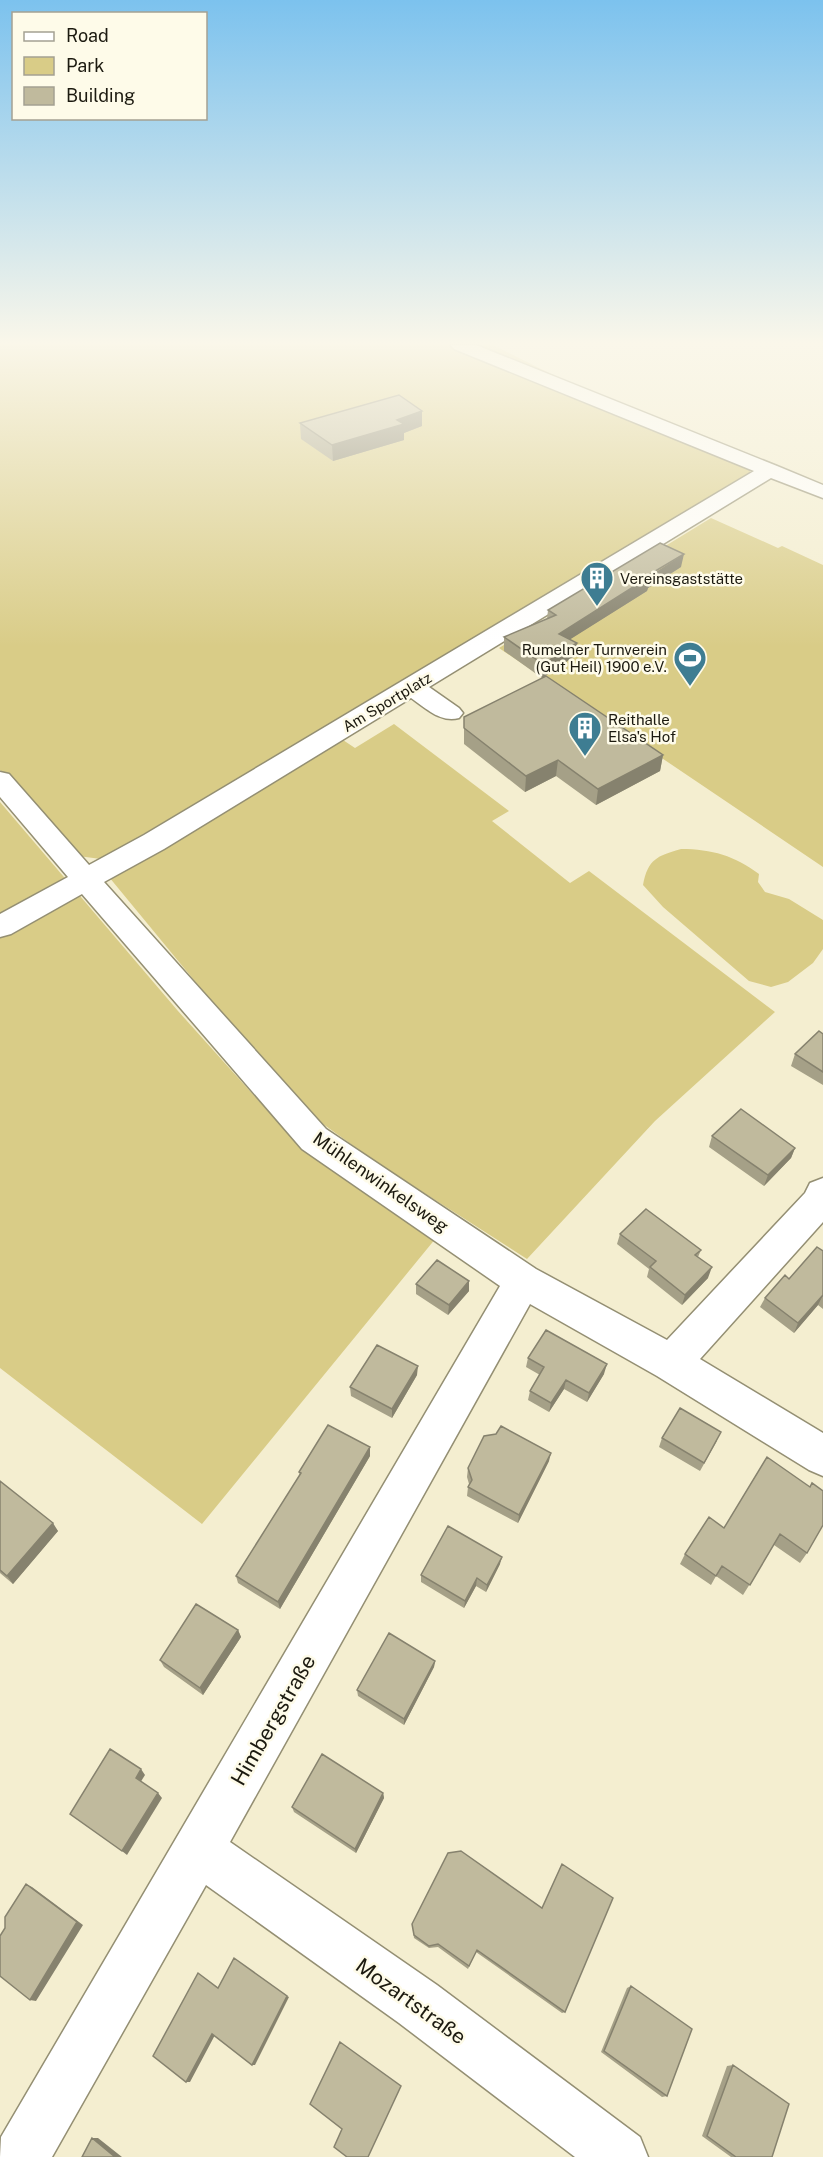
<svg xmlns="http://www.w3.org/2000/svg" width="823" height="2157" font-family="'Public Sans',sans-serif">
	<style>
		.green { fill: #d9cc87 }
		.lines { fill: none; stroke-linecap: round; stroke-linejoin: round }
		.minor-casing { stroke: #948f73; stroke-width: 3 }
		.minor { fill: #fff; fill-rule: evenodd }
		.wall { fill: #a5a087 }
		.shaded-wall { fill: #86826e }
		.building { fill: #c0ba9d; stroke: #86826e; stroke-width: 1.5 }
		.labels { text-anchor: middle; dominant-baseline: central; stroke-width: 5; stroke-linejoin: round; paint-order: stroke }
		.far-poi-label { font-size: 15px; fill: #1c1a10; stroke: #fefbe9; text-anchor: start }
		.far-street-label { font-size: 15px; fill: #1c1a10; stroke: #fefbe9 }
		.street-label { font-size: 18px; fill: #1c1a10; stroke: #fefbe9 }
		.near-street-label { font-size: 21px; fill: #1c1a10; stroke: #fefbe9 }
	</style>
	<rect width="100%" height="100%" fill="#f4eed0"/>
	<path class="green" d="M0 345H493L679 438 739 463 750 470V478L101 859 78 856 0 770Z
		M711 518 778 548 782 546 823 565V867L499 648Z
		M394 724 509 811 492 821 570 883 589 871 775 1012 655 1121 527 1259 376 1162 323 1124 198 985 109 877 340 738 355 748Z
		M0 802 178 1011 302 1149 436 1238 202 1524 0 1368Z
		M681 849C712 849 735 856 759 874L758 882 765 892 789 899 823 920V949L813 963 788 982 771 987 749 981 663 907 643 885C648 859 657 856 681 849Z"/>
	<g class="lines">
		<defs>
			<path id="minor" d="M451 345H476L777 466 823 485V498L771 478 429 687 459 708 463 713 459 718C440 723 426 708 411 698L164 849 104 882 326 1129 536 1269 667 1340 805 1193 810 1183 823 1178V1222L700 1359 823 1433V1476L809 1470 657 1376 530 1304 230 1842 437 1985 640 2137 648 2157H575L399 2023 206 1885 52 2157H0L1 2137 500 1286 302 1149 82 894 11 934 0 937V914L68 877 0 797V772L9 774 89 865 144 835 754 471 454 349Z"/>
		</defs>
		<use href="#minor" class="minor-casing"/>
		<use href="#minor" class="minor"/>
	</g>
	<path class="wall" d="M422 411V426L404 433V440L333 461 301 439 300 423Z
		M681 567 648 588 647 591 570 639 575 656 542 678 504 651V637L547 619 548 610Z
		M464 717 663 755 660 771 596 805 556 776 525 792 464 744Z
		M823 1034V1085L791 1066 795 1054Z
		M712 1136 795 1148 791 1158 764 1186 709 1147Z
		M620 1234 701 1250 698 1257 708 1278 682 1305 647 1277 649 1269 617 1244Z
		M823 1251V1309L818 1305 794 1333 760 1307 765 1298Z
		M416 1284 469 1291 448 1315 416 1294Z
		M528 1358 604 1374 587 1402 564 1389 549 1412 528 1400 530 1391 540 1375 526 1367Z
		M417 1375 392 1418 351 1396 350 1387Z
		M662 1438 717 1441 700 1471 659 1447Z
		M370 1456 280 1609 238 1583 236 1576 300 1476 299 1472Z
		M767 1457 807 1553 800 1563 774 1545 743 1595 716 1576 711 1585 680 1564 685 1554 724 1528Z
		M549 1461 518 1523 467 1496 468 1487 469 1484 467 1477 468 1468Z
		M0 1481 58 1531 13 1584 0 1573Z
		M500 1564 486 1592 476 1586 464 1608 421 1582V1575Z
		M238 1630 241 1637 203 1695 164 1667 160 1660Z
		M435 1661 434 1667 404 1725 358 1696 357 1690Z
		M383 1793 384 1798 356 1853 294 1812 292 1807Z
		M562 1864 565 2012 562 2013 476 1952 468 1969 438 1947 429 1948 414 1938 412 1924 542 1908Z
		M631 1986 667 2096 662 2097 601 2052 627 1988Z
		M733 2065 772 2157H731L702 2136 727 2066Z"/>
	<path class="shaded-wall" d="M422 411V426L404 433V440L333 461 332 445Z
		M684 554 681 567 648 588 647 591 558 647 559 634Z
		M577 643 575 656 542 678 543 664Z
		M663 755 660 771 596 805 598 789Z
		M558 760 556 776 525 792 526 776Z
		M795 1148 791 1158 764 1186 768 1175Z
		M712 1267 708 1278 682 1305 685 1295Z
		M469 1281V1291L448 1315 449 1305Z
		M823 1295 818 1305 794 1333 798 1323Z
		M607 1364 604 1374 587 1402 589 1393Z
		M418 1366 417 1375 392 1418V1409Z
		M566 1380 564 1389 549 1412 551 1403Z
		M370 1447V1456L280 1609 278 1602Z
		M551 1453 549 1461 518 1523 519 1515Z
		M53 1523 58 1531 13 1584 7 1576Z
		M502 1557 500 1564 486 1592 487 1585Z
		M477 1578 476 1586 464 1608 465 1601Z
		M238 1630 241 1637 203 1695 200 1688Z
		M435 1661 434 1667 404 1725V1719Z
		M141 1769 145 1775 140 1783 136 1778Z
		M158 1793 162 1798 127 1855 122 1851Z
		M383 1793 384 1798 356 1853 355 1849Z
		M26 1884 32 1887 83 1925 36 2001 30 2000Z
		M287 1996 289 1997 255 2065H252Z
		M212 2034 215 2035 190 2082H186Z
		M92 2138H98L122 2157H115Z"/>
	<path class="building" d="M399 395 422 411 397 420 404 424 332 445 300 423Z
		M660 543 684 554 647 576 649 577 559 634 577 643 543 664 504 637 556 615 548 610Z
		M546 676 663 755 598 789 558 760 526 776 464 728V717Z
		M819 1031 823 1034V1072L795 1054Z
		M741 1109 795 1148 768 1175 712 1136Z
		M646 1209 701 1250 695 1255 712 1267 685 1295 650 1267 656 1261 620 1234Z
		M817 1247 823 1251V1295L798 1323 765 1298 785 1275 789 1279Z
		M437 1260 469 1281 449 1305 416 1284Z
		M546 1330 607 1364 589 1393 566 1380 551 1403 530 1391 544 1367 528 1358Z
		M377 1345 418 1366 392 1409 350 1387Z
		M680 1408 721 1432 704 1463 662 1438Z
		M328 1425 370 1447 278 1602 236 1576 301 1473 299 1472Z
		M501 1426 551 1453 519 1515 468 1487 472 1480 468 1468 484 1436 496 1434Z
		M767 1457 810 1487 812 1483 823 1491V1525L807 1553 780 1534 750 1585 722 1566 716 1576 685 1554 709 1517 724 1528Z
		M0 1481 53 1523 7 1576 0 1570Z
		M448 1526 502 1557 487 1585 477 1578 465 1601 421 1575Z
		M196 1604 238 1630 200 1688 160 1660Z
		M389 1633 435 1661 404 1719 357 1690Z
		M110 1749 141 1769 136 1778 158 1793 122 1851 70 1814Z
		M322 1754 383 1793 355 1849 292 1807Z
		M461 1851 542 1908 562 1864 613 1898 565 2012 477 1950 469 1966 438 1944 429 1946 414 1935 412 1924 448 1853Z
		M26 1884 77 1922 30 2000 0 1976V1936L5 1928V1917Z
		M234 1958 287 1996 252 2065 212 2034 186 2082 153 2056 198 1973 218 1988Z
		M631 1986 692 2029 667 2096 604 2051Z
		M340 2042 401 2086 368 2157H347L334 2147 342 2129 310 2104Z
		M733 2065 789 2104 772 2157H736L707 2136Z
		M92 2138 115 2157H82Z"/>
	<linearGradient id="sky" x2="0" y2="1"><stop stop-color="#7cc2ee"/><stop offset="0.53" stop-color="#faf7ea"/><stop offset="1" stop-color="#faf7ea" stop-opacity="0"/></linearGradient>
	<rect width="823" height="647" fill="url(#sky)"/>
	<defs>
		<symbol id="building-pin" viewBox="-11 -11 22 30"><path d="M0 17L-7.5 6A9.5 9.5 0 1 1 7.5 6Z" fill="#3e7d92" stroke="#fefbe9"/><path d="M-4-6H4V6H1V3H-1V6H-4ZM-2.5-4.3h1.7v1.8h-1.7ZM.8-4.3h1.7v1.8H.8ZM-2.5-1h1.7V.8h-1.7ZM.8-1h1.7V.8H.8Z" fill="#fff"/></symbol>
		<symbol id="stadium-pin" viewBox="-11 -11 22 30"><path d="M0 17L-7.5 6A9.5 9.5 0 1 1 7.5 6Z" fill="#3e7d92" stroke="#fefbe9"/><path d="M0-5a6.5 5 0 1 0 0 10a6.5 5 0 1 0 0-10ZM-3.5-1.8h7v3.6h-7Z" fill="#fff"/></symbol>
	</defs>
	<g fill-rule="evenodd">
		<use href="#building-pin" x="578" y="559" width="38" height="52"/>
		<use href="#stadium-pin" x="671" y="639" width="38" height="52"/>
		<use href="#building-pin" x="566" y="709" width="38" height="52"/>
	</g>
	<g class="labels">
		<g class="far-poi-label">
			<text x="620" y="578">Vereinsgaststätte</text>
			<text x="667" y="649" text-anchor="end">Rumelner Turnverein<tspan x="667" dy="17">(Gut Heil) 1900 e.V.</tspan></text>
			<text x="608" y="719">Reithalle<tspan x="608" dy="17">Elsa's Hof</tspan></text>
		</g>
		<g class="far-street-label">
			<text transform="translate(387 702) rotate(-31)">Am Sportplatz</text>
		</g>
		<g class="street-label">
			<text transform="translate(381 1182) rotate(35)">Mühlenwinkelsweg</text>
		</g>
		<g class="near-street-label">
			<text transform="translate(273 1720) rotate(-60)">Himbergstraße</text>
			<text transform="translate(411 2001) rotate(36)">Mozartstraße</text>
		</g>
	</g>
	<rect x="12" y="12" width="195" height="108" fill="#fefbe9" stroke="#a4a192" stroke-width="1.5"/>
	<rect x="24" y="32" width="30" height="9" fill="#ffffff" stroke="#a4a192" stroke-width="1.5"/>
	<text x="66" y="42" font-size="18" fill="#1c1a10">Road</text>
	<rect x="24" y="57" width="30" height="18" fill="#d9cc87" stroke="#a4a192" stroke-width="1.5"/>
	<text x="66" y="72" font-size="18" fill="#1c1a10">Park</text>
	<rect x="24" y="87" width="30" height="18" fill="#c0ba9d" stroke="#a4a192" stroke-width="1.5"/>
	<text x="66" y="102" font-size="18" fill="#1c1a10">Building</text>
</svg>
